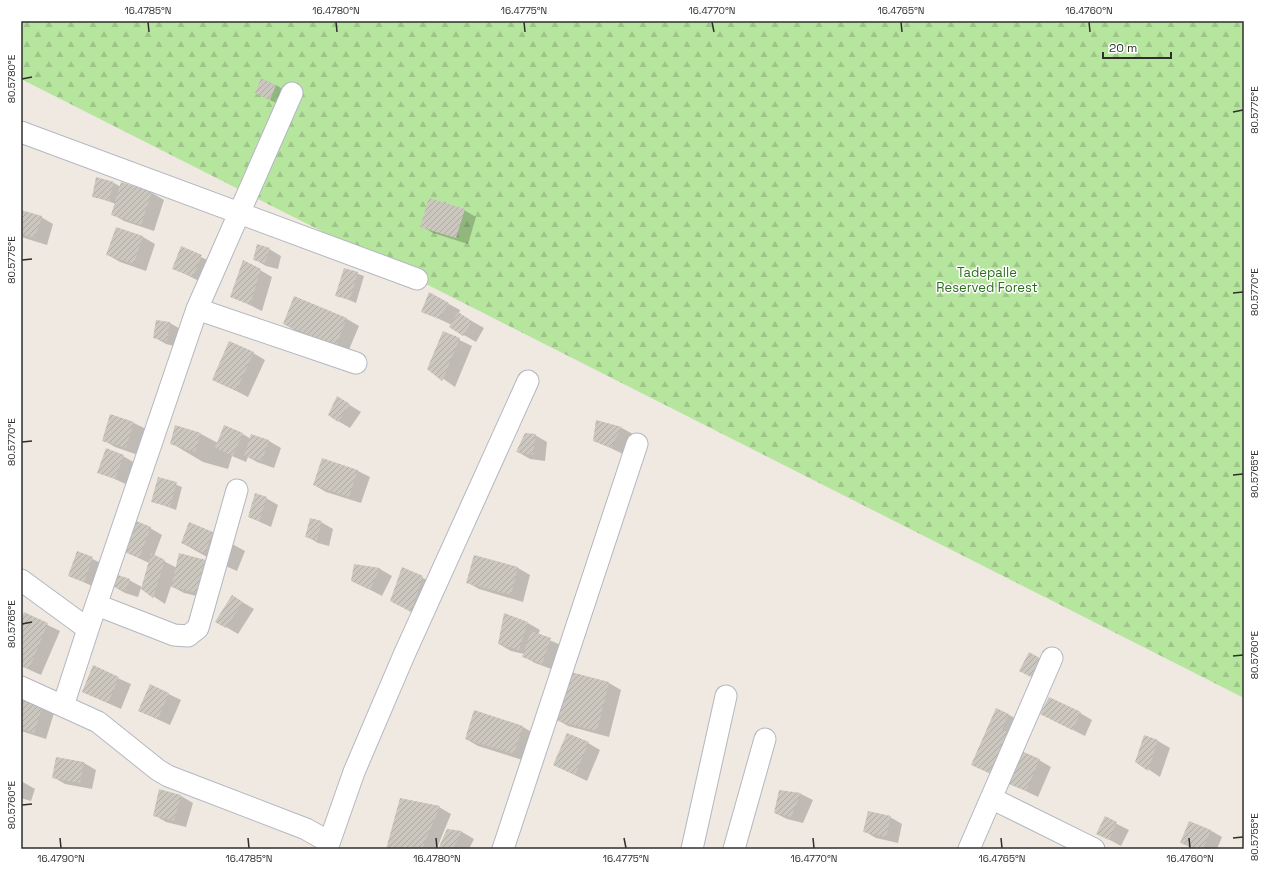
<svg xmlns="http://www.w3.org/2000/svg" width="1265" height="870" font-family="'Space Grotesk',sans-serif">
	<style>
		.forest { fill: url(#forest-firs) }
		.shadow { fill: #0003 }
		.building { fill: url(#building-hatch) }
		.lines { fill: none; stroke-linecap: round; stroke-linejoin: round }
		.street-casing { stroke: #b4b7c1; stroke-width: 23 }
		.street { stroke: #fff; stroke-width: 21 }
		.ticks { fill: none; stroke: #2e2e2e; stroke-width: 1.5 }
		.labels { text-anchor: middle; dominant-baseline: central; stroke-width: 3; stroke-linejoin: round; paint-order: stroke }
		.park-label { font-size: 13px; fill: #2c6e1b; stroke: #fff }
		.neatline { fill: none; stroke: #2e2e2e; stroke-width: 1.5 }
		.ticks-label { font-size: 10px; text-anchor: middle; fill: #2e2e2e }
	</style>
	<defs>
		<pattern id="forest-firs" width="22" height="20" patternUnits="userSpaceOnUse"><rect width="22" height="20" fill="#b6e59e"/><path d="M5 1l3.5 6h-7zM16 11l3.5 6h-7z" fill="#9dc588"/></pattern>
		<pattern id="building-hatch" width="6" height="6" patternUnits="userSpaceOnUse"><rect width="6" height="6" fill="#cbc7bf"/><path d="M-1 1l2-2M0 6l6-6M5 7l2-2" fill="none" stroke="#afaba4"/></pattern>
	</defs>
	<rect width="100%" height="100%" fill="#efe9e1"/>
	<path class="forest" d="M21 21H1244V698L21 79Z"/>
	<path class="shadow" d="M276 85 288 92 282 106 256 93Z
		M114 183 121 187 152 193 164 200 154 231 124 221 112 214 116 204 93 196Z
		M464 210 476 217 468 244 433 233 421 226Z
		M21 211 41 217 53 224 47 245 21 237Z
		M117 228 143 237 155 244 146 271 120 262 108 255Z
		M181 248 214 263 205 284 173 268Z
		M269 249 281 256 278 269 266 266 254 259Z
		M344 269 364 276 356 303 337 295Z
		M260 270 272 277 262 311 231 296Z
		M295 298 347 319 359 326 348 352 296 331 284 324Z
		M449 304 460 310 459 314 484 328 476 342 450 327 452 325 422 311Z
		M170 323 182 330 178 347 166 344 154 337Z
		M443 332 472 346 455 387 428 368Z
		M253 353 265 360 248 397 213 379Z
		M337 397 361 412 350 428 338 421Z
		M134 423 146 429 138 455 115 447 103 440Z
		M622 428 633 434 623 454 594 440Z
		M201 434 218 443 243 434 251 439 269 441 281 448 274 468 257 462 248 457 246 462 232 456 228 469 203 462 171 443Z
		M535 435 547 442 545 461 530 459 518 452Z
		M123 456 135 463 128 485 99 472Z
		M358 471 370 477 361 503 326 492 314 485Z
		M159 478 182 487 176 510 152 501Z
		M266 498 278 505 271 527 249 517Z
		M321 522 333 529 329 546 318 543 306 536Z
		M150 528 162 535 154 556 177 568 205 561 218 568 210 599 184 593 171 586 165 604 141 588 138 597 125 593 113 586 129 580 142 587 149 563 124 551Z
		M212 533 245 551 237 571 214 561 182 543Z
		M78 552 105 565 97 588 69 576Z
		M475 556 518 568 530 575 523 602 479 589 467 582Z
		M355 565 380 569 392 576 382 596 365 587Z
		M403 568 435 584 423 618 391 600Z
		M232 596 254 609 238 634 216 621Z
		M25 614 60 631 41 675 21 666V623Z
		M528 623 540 630 538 635 563 646 554 670 535 663 523 656 524 654 511 651 499 644Z
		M1029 653 1046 662 1037 679 1026 674Z
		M93 667 131 684 121 709 83 692Z
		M609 683 621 690 609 737 568 726 556 719Z
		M150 685 181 700 170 725 139 711Z
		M21 699 54 713 46 739 21 731Z
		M997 709 1021 721 1003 780 972 764Z
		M475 712 523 727 535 734 526 761 478 746 466 739Z
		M1080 713 1092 720 1085 736 1041 714Z
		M1144 737 1158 741 1170 748 1160 777 1136 761Z
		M588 743 600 750 587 781 554 765Z
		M57 758 84 763 96 770 92 789 65 784 53 777Z
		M1039 760 1051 767 1038 797 1007 782Z
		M21 781 35 789 31 801 21 798Z
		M160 791 181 796 193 803 186 827 166 822 154 815Z
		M780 791 801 794 813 800 803 823 787 819 775 813Z
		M439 807 451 814 437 848 439 849 448 830 462 832 474 839 469 849H387Z
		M890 817 902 824 898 843 876 838 864 831Z
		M1105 818 1129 830 1121 846 1097 833Z
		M1210 830 1222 837 1217 849H1193L1181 842Z"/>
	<path class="building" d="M261 78 276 85 270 100 255 93Z
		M96 177 114 182 109 201 92 197Z
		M121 182 152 192 141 225 111 215Z
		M429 198 465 209 456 238 420 227Z
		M21 210 42 216 35 238 21 234Z
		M116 227 143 236 134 264 106 255Z
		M257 244 270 248 265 263 253 260Z
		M181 246 202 255 193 277 172 269Z
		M243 260 261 269 250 305 230 297Z
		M344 268 358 272 350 300 335 296Z
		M429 292 449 303 439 319 421 312Z
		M294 296 347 318 336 346 283 324Z
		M458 312 472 321 463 336 449 327Z
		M156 320 170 322 167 341 153 338Z
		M443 331 460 338 442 381 427 369Z
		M229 341 254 352 236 391 212 380Z
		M337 396 350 404 338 422 328 415Z
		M110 414 134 422 126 448 102 441Z
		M596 420 622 427 611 448 593 441Z
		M175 425 201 433 195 452 170 444Z
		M224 425 243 433 233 456 215 448Z
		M525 433 536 434 533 455 516 452Z
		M251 434 269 440 262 461 244 456Z
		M106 448 124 455 115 479 97 473Z
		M322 458 358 470 349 497 313 485Z
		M158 477 177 482 170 507 151 502Z
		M255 493 267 497 259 521 248 517Z
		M310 518 322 521 317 540 305 537Z
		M134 520 151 527 139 558 122 551Z
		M189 522 213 532 205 553 181 543Z
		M77 551 93 557 84 582 68 576Z
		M151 553 165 560 153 598 141 589Z
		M179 553 206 560 198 593 171 587Z
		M474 555 518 567 511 595 466 583Z
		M354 564 380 568 370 590 351 581Z
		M402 567 423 576 411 612 390 601Z
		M115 574 130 579 126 591 112 586Z
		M232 595 243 602 226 628 215 622Z
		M24 612 48 623 29 669 21 665V620Z
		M504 613 528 622 519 650 498 644Z
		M531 631 551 638 542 664 522 657Z
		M1029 652 1040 658 1031 677 1019 671Z
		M93 665 119 677 108 703 82 692Z
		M567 671 609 682 597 731 554 720Z
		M150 684 169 693 158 719 138 711Z
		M1049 697 1081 712 1072 730 1040 714Z
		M21 698 43 705 34 733 21 729Z
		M996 708 1009 714 1002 729 1009 733 991 774 971 765Z
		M474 710 523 726 514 754 465 739Z
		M567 733 589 742 575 775 553 765Z
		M1144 735 1158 740 1148 771 1135 762Z
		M1019 750 1040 759 1026 791 1006 783Z
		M56 757 84 762 80 783 52 778Z
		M159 789 181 795 174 821 153 816Z
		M779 790 801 793 791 817 774 813Z
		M400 798 440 806 422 849H386Z
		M868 811 891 816 886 837 863 832Z
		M1105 816 1117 822 1109 840 1096 834Z
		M1189 821 1211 830 1203 849H1195L1180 843Z
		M447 829 462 831 453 849H438Z"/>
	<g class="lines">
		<defs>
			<path id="street" d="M21 132 417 279
				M197 309 356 363
				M21 580 88 629
				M97 605 174 635 188 636 198 628 237 490
				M21 687 98 722 158 770 168 776 306 829 329 842
				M63 706 88 629 197 309 292 93
				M991 798 1094 849
				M327 849 354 772 404 655 528 381
				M503 849 637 444
				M692 849 726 696
				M734 849 765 739
				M969 849 1052 658"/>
		</defs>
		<use href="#street" class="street-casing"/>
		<use href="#street" class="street"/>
	</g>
	<path class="ticks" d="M148 22 149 32M336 22 337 32M524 22 525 32M712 22 714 32M901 22 902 32M1089 22 1090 32M22 79 32 77M1233 112 1243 110M22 260 32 259M1233 293 1243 292M22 442 32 441M1233 475 1243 474M22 624 32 622M1233 656 1243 655M22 805 32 804M60 838 61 848M248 838 249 848M436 838 437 848M624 838 626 848M813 838 814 848M1001 838 1002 848M1189 838 1190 848M1233 838 1243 837"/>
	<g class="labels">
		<g class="park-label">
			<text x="987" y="272">Tadepalle<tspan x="987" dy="15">Reserved Forest</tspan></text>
		</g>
	</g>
	<rect width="1265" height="870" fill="none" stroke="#ffffff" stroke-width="44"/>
	<path d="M1103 52v6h68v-6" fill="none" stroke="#2e2e2e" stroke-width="2"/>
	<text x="1109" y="52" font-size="12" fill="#2e2e2e" stroke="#ffffff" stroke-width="3" paint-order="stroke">20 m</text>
	<rect x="22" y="22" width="1221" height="826" class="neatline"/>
	<g class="ticks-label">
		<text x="148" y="14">16.4785°N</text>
		<text x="336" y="14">16.4780°N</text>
		<text x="524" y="14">16.4775°N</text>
		<text x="712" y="14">16.4770°N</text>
		<text x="901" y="14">16.4765°N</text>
		<text x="1089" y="14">16.4760°N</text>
		<text transform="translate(11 79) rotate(-90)" y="4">80.5780°E</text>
		<text transform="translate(1254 110) rotate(-90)" y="4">80.5775°E</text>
		<text transform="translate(11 260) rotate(-90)" y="4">80.5775°E</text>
		<text transform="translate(1254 292) rotate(-90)" y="4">80.5770°E</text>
		<text transform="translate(11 442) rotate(-90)" y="4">80.5770°E</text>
		<text transform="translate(1254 474) rotate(-90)" y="4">80.5765°E</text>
		<text transform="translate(11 624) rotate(-90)" y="4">80.5765°E</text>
		<text transform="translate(1254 655) rotate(-90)" y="4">80.5760°E</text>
		<text transform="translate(11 805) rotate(-90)" y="4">80.5760°E</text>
		<text transform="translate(1254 837) rotate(-90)" y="4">80.5755°E</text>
		<text x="61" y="862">16.4790°N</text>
		<text x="249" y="862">16.4785°N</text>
		<text x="437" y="862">16.4780°N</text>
		<text x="626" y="862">16.4775°N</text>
		<text x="814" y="862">16.4770°N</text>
		<text x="1002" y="862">16.4765°N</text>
		<text x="1190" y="862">16.4760°N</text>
	</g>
</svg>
